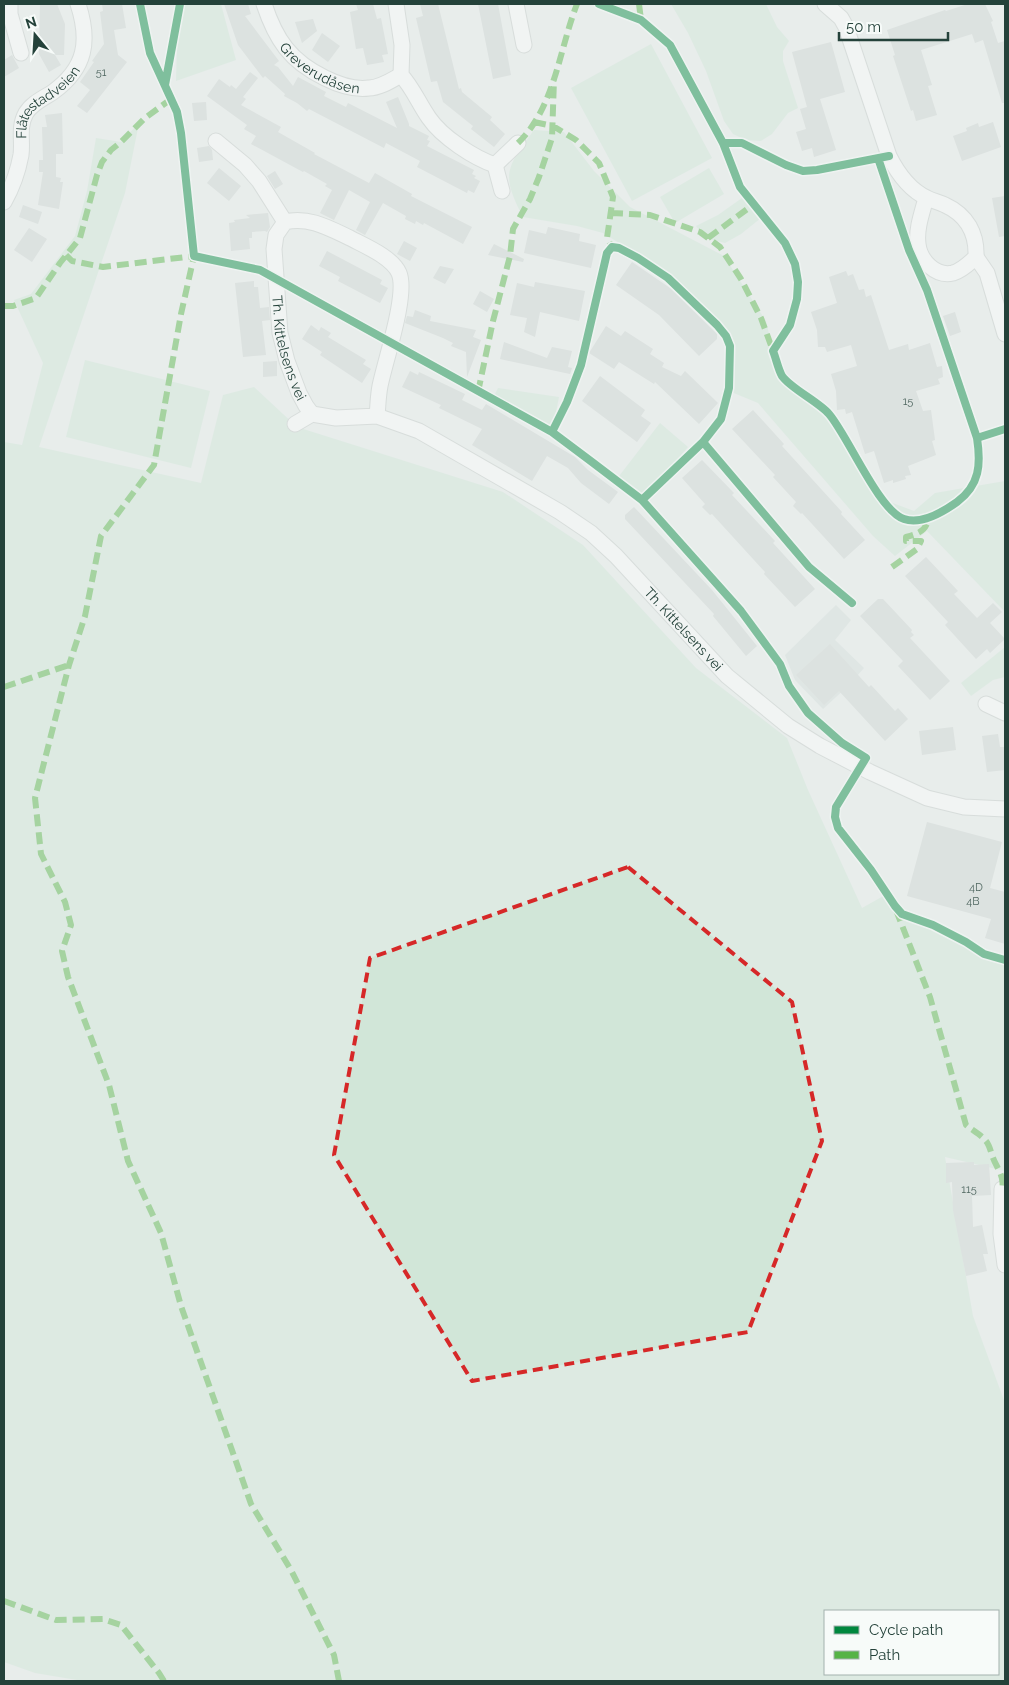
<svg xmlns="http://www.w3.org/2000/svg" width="1009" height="1685" font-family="Raleway,sans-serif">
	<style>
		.built { fill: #d6dedb }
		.green { fill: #d1e6d8; fill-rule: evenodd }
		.building { fill: #cfd4d2 }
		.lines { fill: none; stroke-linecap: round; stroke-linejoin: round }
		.street-casing { stroke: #c5cac8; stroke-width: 17 }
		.street { stroke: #fcfcfc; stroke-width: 15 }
		.quiet { stroke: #55b346; stroke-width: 6; stroke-dasharray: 12 6; stroke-linecap: butt }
		.cycleway-casing { stroke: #f7fbf9; stroke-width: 11 }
		.cycleway { stroke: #00873e; stroke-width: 8 }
		.marked { fill: none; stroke: #d62828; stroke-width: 4; stroke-dasharray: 10 6; stroke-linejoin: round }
		.labels { text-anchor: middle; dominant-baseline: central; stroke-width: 4; stroke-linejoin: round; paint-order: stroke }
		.number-label { font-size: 11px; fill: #506761 }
		.street-label { font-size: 14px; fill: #24423a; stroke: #f7fbf9 }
	</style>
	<rect width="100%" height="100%" fill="#e8edeb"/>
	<path class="built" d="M836 605 851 620 835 640 864 668 848 686 823 709 795 680 785 655Z"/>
	<path class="green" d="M178 4H221L236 60 176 81Z
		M671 4H766L777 27 789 41 783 51V61L798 108 788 113 772 134 761 141 746 140 733 134 724 121 706 71 688 33Z
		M651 44 712 158 632 201 571 88Z
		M139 123 125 193 39 447 201 483 223 395 254 387 297 427 503 492 583 545 696 668 787 738 808 790 862 908 887 894 902 914 984 954 1005 960V1171L945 1157 973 1316 1005 1403V1681H83L35 1673 4 1662V442L22 445 43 363 14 300 31 294 75 236 87 191 96 138 121 142ZM825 1611H998V1674H825Z
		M534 130 564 132 594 171 630 207 724 256 766 321 773 351 783 376 829 414 874 488 890 502 914 511 935 493 1005 481V612L927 531 895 556 873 536 758 403 724 389 730 362 732 345 728 330 687 292 658 267 603 233 577 226 523 217C500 174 507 167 534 130Z
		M709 168 724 194 675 223 660 197Z
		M742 198 761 218 741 234 725 243 705 238 696 226 718 215Z
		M85 360 210 391 191 468 66 437Z
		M498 388 559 397 552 432 492 400Z
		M660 423 688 447 642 500 616 480Z
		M1005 647V677L993 680 971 696 961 683Z"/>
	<path class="building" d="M40 4H57L65 24 64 55H55L61 65 49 72 39 54Z
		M102 4H122L126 28 114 30 118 55 127 62 87 113 77 106 90 90 80 82 94 62 92 61 104 44 100 12 103 11Z
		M224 4H248L251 14 245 16 279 61 274 65 278 67 293 86 298 77 326 92 324 96 346 107 348 103 397 128 386 102 398 97 409 124V126L429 136 427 140 430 141 427 146 474 170 472 174 476 176 474 178 480 181 474 193 468 190 467 193 417 167 420 161 386 143 384 148 309 109 307 111 297 103 284 96 285 94 265 76 263 78 238 45Z
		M356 4H373L377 19 381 18 388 54 382 55 384 62 367 65 363 48 356 49 350 12 358 10Z
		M420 4H438L459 89 461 88 462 92 492 117 490 120 505 134 494 147 471 129 473 126 443 102 437 81 431 82 416 18 423 16Z
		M478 4H498L511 75 493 79Z
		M968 4H985L993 21 991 22 998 43 1005 41V103H1002L983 40 975 43 972 34 921 50 932 85 928 86 937 115 916 121 913 110 911 111 893 56 895 55 887 30 945 10 946 11Z
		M313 19 317 31 302 43 295 22Z
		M322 33 340 46 328 62 312 50Z
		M831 42 845 92 820 99 836 150 814 157 812 148 802 151 796 132 806 129 800 109 807 107 792 52Z
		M12 55 19 68 4 77V60Z
		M250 72 258 78 243 97 246 99 241 105 281 127 278 132 315 153 314 154 369 183 375 173 412 194 411 196 472 227 463 244 424 223 423 225 416 221 415 224 405 219 406 216 383 203 365 235 356 230 370 202 349 190 334 220 320 213 332 190 325 186 327 184 304 171 303 172 251 144 256 136 244 129 247 125 207 96 219 79 230 87 231 85 236 89Z
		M206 102 207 120 194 121 192 103Z
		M62 113 63 154H56V177L61 178 60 182H63L59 209 38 205 43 172H39V160H43L42 127H47L45 115Z
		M993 122 1001 147 962 161 953 136 967 131 966 128 978 123 979 127Z
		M209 146 212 150 213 160 199 162 197 148Z
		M219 168 241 186 229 201 207 183Z
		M275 171 283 184 275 189 267 176Z
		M1005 196V236L999 237 992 198Z
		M23 205 42 212 38 224 19 217Z
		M268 213 270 227 267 232 265 231 252 232V238H249L250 249 231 251 229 223 235 222 234 220 250 218 246 215Z
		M548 227 580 234 579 241 596 245 591 268 524 253 529 230 546 234Z
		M29 228 47 239 32 262 14 250Z
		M404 241 417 248 410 261 397 254Z
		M494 244 524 259 523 262 488 255Z
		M327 251 382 280 380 284 388 288 380 303 338 281 340 277 319 266Z
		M632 262 670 288 717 334V339L699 356 659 315 616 285Z
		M440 266 454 269 445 284 433 278Z
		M846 271 848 276 853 274 859 290 864 289 866 297 871 295 889 350 908 344 909 350 930 343 937 367 942 366 943 377 938 379 940 384 916 391 923 411 931 410 935 440 932 441 936 455 908 466 911 475 905 476 906 479 893 483V480L884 483 874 451 865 454 852 412 846 414 845 409 837 410 836 391 831 374 857 366 851 345 827 352 825 347H818L817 330 811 312 837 303 829 277Z
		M254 281V287H258L260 308 269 307 270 320 262 321 266 355 243 357 235 283Z
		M535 282 585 291 579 321 540 312 535 337 524 332 527 318 510 315 517 283 534 287Z
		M480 291 494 299 487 312 473 304Z
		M415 310 431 316 430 321 476 330 473 337 481 340 467 377 466 352 451 346 453 343 443 338 405 323 407 316 413 317Z
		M955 312 961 332 950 336 943 316Z
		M311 325 319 331 321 327 331 333 328 337 366 360 363 364 371 369 362 383 320 355 322 352 302 339Z
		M606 326 621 336 625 331 653 349 650 354 664 363 662 367 681 376 685 371 718 403 699 424 655 382 654 384 619 362 614 369 589 353Z
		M504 342 547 358 552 347 572 351 568 367 572 368 570 374 500 359Z
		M277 361V376L263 377V362Z
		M410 371 418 375 419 372 465 394 462 400 482 410 486 404 575 457 588 470 618 492 609 504 581 483 568 468 547 456 532 481 472 445 482 429 439 408 441 405 402 387Z
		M600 376 645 410 641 416 651 423 637 442 582 401Z
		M753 410 784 444 782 446 842 512 841 514 865 540 844 559 802 513 801 514 793 506 796 502 773 477 775 475 732 429Z
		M702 460 734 493 732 495 775 541 773 543 815 589 795 607 764 574 765 572 712 514 710 515 702 507 705 504 682 478Z
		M634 507 712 590 757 646 746 656 713 616 714 614 625 519V515Z
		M926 557 958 591 954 594 977 618 993 603 1002 612 990 623 1005 639 990 653 987 649 976 659 945 625 948 622 905 576Z
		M878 599H883L912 630 911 632 914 635 910 638 950 681 930 700 898 666 903 661 860 616Z
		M830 644 869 687 871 685 895 711 898 708 908 719 885 741 839 691 824 705 796 675Z
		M953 727 956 750 922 755 919 731Z
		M998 734 1000 747H1005V770L987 772 982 736Z
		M927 822 1002 842 990 888 1005 892V944L985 938 991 919 907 896Z
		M974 1162V1165L989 1164 991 1195 972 1196 973 1227 982 1225 988 1254H983L987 1271 966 1276 953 1210 952 1182 946 1183V1163Z"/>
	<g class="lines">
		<defs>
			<g id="street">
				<path d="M10 4V14L21 53"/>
				<path id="s1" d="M264 4C276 40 290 61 325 78 339 85 354 90 369 88 380 88 392 80 401 75"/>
				<path d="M396 4 402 45 401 75C413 88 419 104 429 118 442 137 474 158 495 165"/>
				<path d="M516 4 524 45"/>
				<path d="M825 4 841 18 846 27 889 156C897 172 910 190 927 198 933 201 939 202 945 205 967 215 977 234 976 257 969 263 963 270 953 273 936 277 920 261 918 244 916 229 922 213 926 198"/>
				<path d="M216 141 245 165 259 181 285 222"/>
				<path d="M495 165 518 143"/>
				<path d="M495 165 502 191"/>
				<path id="s2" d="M4 202C12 188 18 171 21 155 23 141 18 127 26 113 32 103 44 98 53 92 86 68 90 41 78 4"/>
				<path d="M976 257 987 273 1005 334"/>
				<path id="s3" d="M377 416C378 406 378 396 380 386 385 361 408 294 399 273 392 257 365 246 350 238 329 228 308 216 285 222L276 235 274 249 280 333 287 361 299 393 306 406 312 414 336 418 377 416 419 431 560 512 591 533 616 556 727 676 788 726 820 746 870 772 927 798 964 807 1005 809"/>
				<path d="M295 424 312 414"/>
				<path d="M986 704 1005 713"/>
				<path d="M1002 1189 1001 1234 1005 1265"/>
			</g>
		</defs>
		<use href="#street" class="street-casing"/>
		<use href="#street" class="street"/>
		<path class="quiet" d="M639 4 641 20
			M534 122 553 126 576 140 599 163 613 197 607 238 612 247
			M518 143C555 107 559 50 577 4
			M611 213 650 215 700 232 720 247 741 279 761 318 773 351
			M708 238 754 204
			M66 255 72 261 103 267 194 256 181 314 154 465 101 536 85 616 69 665 35 798 41 854 65 902 71 925 62 951 68 977 109 1085 128 1161 161 1233 181 1306 251 1504 291 1570 334 1655 339 1681
			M4 306H13L36 298 60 263 80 238 97 175 102 162 111 150 121 142 145 118 171 99
			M478 392 493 321 510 256 513 229 530 199 539 177 552 138 554 79
			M892 567 917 549 921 541H906V537C920 533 926 531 929 517
			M4 687 69 665
			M896 910 930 997 966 1125C972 1130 980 1134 985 1140 989 1144 990 1149 992 1155 996 1168 1005 1175 1002 1189
			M4 1601 56 1620 103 1619 121 1625 159 1673 164 1681"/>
		<defs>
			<path id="cycleway" d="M140 4 150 53 177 112 181 133 194 256 260 270 552 432 592 462 642 500 741 611 780 664 789 686 808 713 842 743 866 758 836 807 835 817 838 828 871 870 895 906 902 914 933 925 966 942 984 954 1005 960
				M599 4 641 20 670 45 723 143 740 187 785 243 795 264 798 282 797 299 790 325 773 351C776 358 778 369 782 376 790 388 819 402 829 414 848 436 879 511 904 519 921 525 943 512 957 502 980 485 981 464 977 438
				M165 85 180 4
				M723 143H742L786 165 803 171 817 170 889 156
				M878 158 909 250 927 290 977 438 1005 429
				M552 432 567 402 581 365 607 253 612 247 619 248 638 258 668 278 717 325 726 336 730 346 729 388 721 419 703 442 642 500
				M703 442 809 567 852 603"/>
		</defs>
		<use href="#cycleway" class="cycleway-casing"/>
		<use href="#cycleway" class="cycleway"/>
	</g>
	<path d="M0 0H1009V1685H0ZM628 867 792 1002 822 1141 748 1332 472 1381 334 1155 370 958Z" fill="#e8edeb" fill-opacity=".55" fill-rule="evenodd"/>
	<path class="marked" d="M628 867 792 1002 822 1141 748 1332 472 1381 334 1155 370 958Z"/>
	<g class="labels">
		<g class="number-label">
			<text x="101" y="72">51</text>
			<text x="908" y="401">15</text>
			<text x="976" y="887">4D</text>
			<text x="973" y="901">4B</text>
			<text x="969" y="1189">115</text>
		</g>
		<g class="street-label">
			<text stroke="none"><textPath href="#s1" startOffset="90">Greverudåsen</textPath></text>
			<text stroke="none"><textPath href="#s2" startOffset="114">Flåtestadveien</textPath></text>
			<text stroke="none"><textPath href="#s3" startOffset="406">Th. Kittelsens vei</textPath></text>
			<text stroke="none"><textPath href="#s3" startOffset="921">Th. Kittelsens vei</textPath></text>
		</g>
	</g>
	<rect width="1009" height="1685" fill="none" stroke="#24423a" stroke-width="10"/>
	<rect x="824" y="1610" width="175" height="65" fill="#f7fbf9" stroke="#a3b1ad"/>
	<rect x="834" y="1626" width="25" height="8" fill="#00873e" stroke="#a3b1ad"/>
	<text x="869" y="1635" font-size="15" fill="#24423a">Cycle path</text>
	<rect x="834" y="1651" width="25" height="8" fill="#55b346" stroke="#a3b1ad"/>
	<text x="869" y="1660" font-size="15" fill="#24423a">Path</text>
	<g transform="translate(35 35) rotate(342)" stroke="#f7fbf9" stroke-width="4" paint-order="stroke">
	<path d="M0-4L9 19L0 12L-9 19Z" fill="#24423a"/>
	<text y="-8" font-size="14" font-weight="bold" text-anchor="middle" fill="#24423a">N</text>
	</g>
	<path d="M839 32v8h109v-8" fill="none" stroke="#24423a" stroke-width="2.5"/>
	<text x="846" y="32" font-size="15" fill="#24423a" stroke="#f7fbf9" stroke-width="4" paint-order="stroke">50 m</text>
</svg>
